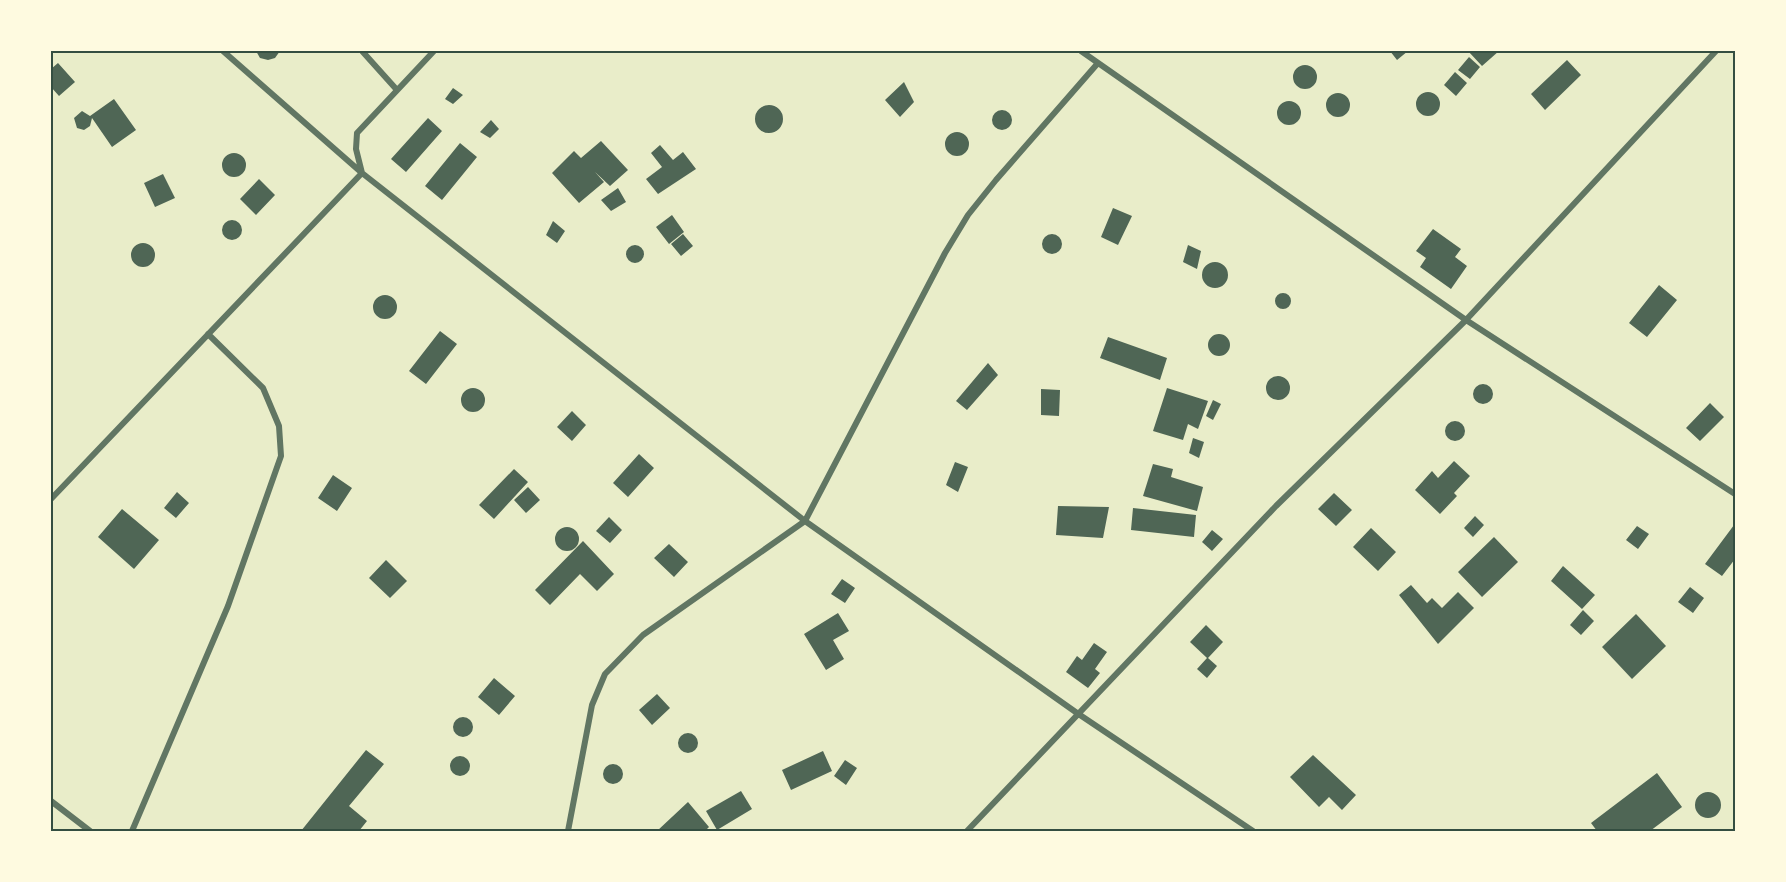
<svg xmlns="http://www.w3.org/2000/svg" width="1786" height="882" font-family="'Sofia Sans Condensed',sans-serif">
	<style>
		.building { fill: #4f6655 }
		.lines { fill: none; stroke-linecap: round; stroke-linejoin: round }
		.minor { stroke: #617663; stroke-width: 6 }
		.neatline { fill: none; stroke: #344e41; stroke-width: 2 }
	</style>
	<rect width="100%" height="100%" fill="#e9edc9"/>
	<path class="building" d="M256 51H280L275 58 268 60 260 58Z
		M1390 51H1408L1397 60Z
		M1468 51H1499L1482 66Z
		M1469 57 1480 67 1470 79 1458 70Z
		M1567 60 1581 75 1545 110 1531 94Z
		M58 63 75 82 59 96 51 87V69Z
		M1293 77a12 12 0 1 1 24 0a12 12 0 1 1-24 0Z
		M1455 72 1467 83 1456 96 1444 85Z
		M904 82 914 102 900 117 885 100Z
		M453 88 463 95 453 104 445 99Z
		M1416 104a12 12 0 1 1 24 0a12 12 0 1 1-24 0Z
		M1326 105a12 12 0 1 1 24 0a12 12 0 1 1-24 0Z
		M114 99 136 130 112 147 92 118 90 126 84 130 77 128 74 118 82 111 90 116Z
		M1277 113a12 12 0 1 1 24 0a12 12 0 1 1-24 0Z
		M755 119a14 14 0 1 1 28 0a14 14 0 1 1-28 0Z
		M992 120a10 10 0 1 1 20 0a10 10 0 1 1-20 0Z
		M428 118 442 131 406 172 391 159Z
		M491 120 499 129 490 138 480 132Z
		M945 144a12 12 0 1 1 24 0a12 12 0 1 1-24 0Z
		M601 141 628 170 610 186 595 172 604 182 579 203 552 173 574 151 581 158Z
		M460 143 477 157 442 200 425 186Z
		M660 145 673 160 683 152 696 169 658 194 646 179 662 167 651 153Z
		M222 165a12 12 0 1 1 24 0a12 12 0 1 1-24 0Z
		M163 174 175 198 155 207 144 183Z
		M259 179 275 195 256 215 240 199Z
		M618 188 626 202 611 211 601 200Z
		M1113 208 1132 216 1118 245 1101 237Z
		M672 215 684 232 669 244 656 227Z
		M222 230a10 10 0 1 1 20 0a10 10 0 1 1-20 0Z
		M553 221 565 231 557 243 546 235Z
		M1433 229 1461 249 1455 257 1467 266 1451 289 1420 267 1426 258 1416 251Z
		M1042 244a10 10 0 1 1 20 0a10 10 0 1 1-20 0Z
		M683 234 693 246 681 256 671 244Z
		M131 255a12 12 0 1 1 24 0a12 12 0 1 1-24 0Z
		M1188 245 1201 251 1197 269 1183 262Z
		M626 254a9 9 0 1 1 18 0a9 9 0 1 1-18 0Z
		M1202 275a13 13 0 1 1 26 0a13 13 0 1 1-26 0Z
		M1659 285 1677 300 1647 337 1629 323Z
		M1275 301a8 8 0 1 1 16 0a8 8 0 1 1-16 0Z
		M373 307a12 12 0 1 1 24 0a12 12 0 1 1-24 0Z
		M440 331 457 344 426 384 409 371Z
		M1208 345a11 11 0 1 1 22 0a11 11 0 1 1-22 0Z
		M1108 337 1167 358 1160 380 1100 358Z
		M988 363 998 375 967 410 956 401Z
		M1266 388a12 12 0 1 1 24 0a12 12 0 1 1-24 0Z
		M1473 394a10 10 0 1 1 20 0a10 10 0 1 1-20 0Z
		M461 400a12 12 0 1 1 24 0a12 12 0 1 1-24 0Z
		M1167 388 1208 401 1198 429 1188 424 1183 440 1153 431Z
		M1041 389 1060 390 1059 416 1041 415Z
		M1213 400 1221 404 1213 420 1206 416Z
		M1710 403 1724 417 1700 441 1686 428Z
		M572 411 586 425 572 441 557 427Z
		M1445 431a10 10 0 1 1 20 0a10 10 0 1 1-20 0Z
		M1193 438 1204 442 1199 458 1189 453Z
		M639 454 654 468 628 497 613 483Z
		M1454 461 1470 476 1454 493 1457 496 1440 514 1415 490 1432 471 1438 478Z
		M955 462 968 467 958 492 946 485Z
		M1153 464 1173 469 1171 477 1203 487 1197 511 1143 496Z
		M514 469 528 482 494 519 479 505Z
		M333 475 352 488 337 511 318 498Z
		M528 487 540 500 526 513 514 500Z
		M177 492 189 503 176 518 164 508Z
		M1334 493 1352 510 1336 526 1318 509Z
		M1058 506 1109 507 1103 538 1056 535Z
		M1133 508 1196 515 1194 537 1131 530Z
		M122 509 159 540 134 569 98 537Z
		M1475 516 1484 525 1473 537 1464 528Z
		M609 517 622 530 610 543 596 531Z
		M1734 525 1735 559 1722 576 1705 564Z
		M1637 526 1649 534 1638 549 1626 540Z
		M555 539a12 12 0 1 1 24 0a12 12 0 1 1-24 0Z
		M1371 528 1396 552 1378 571 1353 547Z
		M1212 530 1223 539 1212 551 1202 542Z
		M1494 537 1518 562 1482 597 1458 572Z
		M583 541 614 574 597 591 580 574 550 605 535 590Z
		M669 544 688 562 674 577 654 558Z
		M386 560 407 581 390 598 369 578Z
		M1563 566 1595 595 1582 609 1551 581Z
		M842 579 855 588 845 603 831 594Z
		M1411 585 1427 603 1432 598 1442 608 1458 592 1474 608 1438 644 1399 595Z
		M1690 587 1704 598 1693 613 1678 602Z
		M1583 610 1594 621 1581 635 1570 625Z
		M838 613 849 631 833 640 844 659 826 670 804 634Z
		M1636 614 1666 646 1632 679 1602 647Z
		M1206 625 1223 642 1208 658 1217 666 1207 678 1197 669 1207 658 1190 642Z
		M1094 643 1107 652 1095 669 1100 673 1088 688 1066 672 1077 656 1082 660Z
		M494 678 515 696 499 715 478 697Z
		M657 694 670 708 652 725 639 710Z
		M453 727a10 10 0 1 1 20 0a10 10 0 1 1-20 0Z
		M678 743a10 10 0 1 1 20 0a10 10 0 1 1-20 0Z
		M366 750 384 764 349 806 367 821 359 831H301Z
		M823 751 832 771 791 790 782 770Z
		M1313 755 1356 795 1342 810 1329 797 1319 807 1290 777Z
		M450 766a10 10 0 1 1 20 0a10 10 0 1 1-20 0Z
		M845 760 857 768 846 785 834 776Z
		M603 774a10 10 0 1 1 20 0a10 10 0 1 1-20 0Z
		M1657 773 1682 807 1650 831H1597L1591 823Z
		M741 791 752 809 717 830 706 811Z
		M1695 805a13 13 0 1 1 26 0a13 13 0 1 1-26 0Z
		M688 802 709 827 705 831H657Z"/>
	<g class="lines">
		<path class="minor" d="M223 51 362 173 805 521 1077 713 1253 831
			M362 51 397 90
			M1081 51 1466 320 1735 494
			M362 173 356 149 357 133 434 51
			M51 499 362 173
			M51 801 90 831
			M132 831 228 606 281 456 279 426 263 388 208 334
			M568 831 592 705 605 674 643 635 805 521 945 253 968 215 996 180 1098 63
			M967 831 1276 506 1466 320 1716 51"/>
	</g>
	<rect width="1786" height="882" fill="none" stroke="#fefae0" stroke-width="105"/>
	<rect x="52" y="52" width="1682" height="778" class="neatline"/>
</svg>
